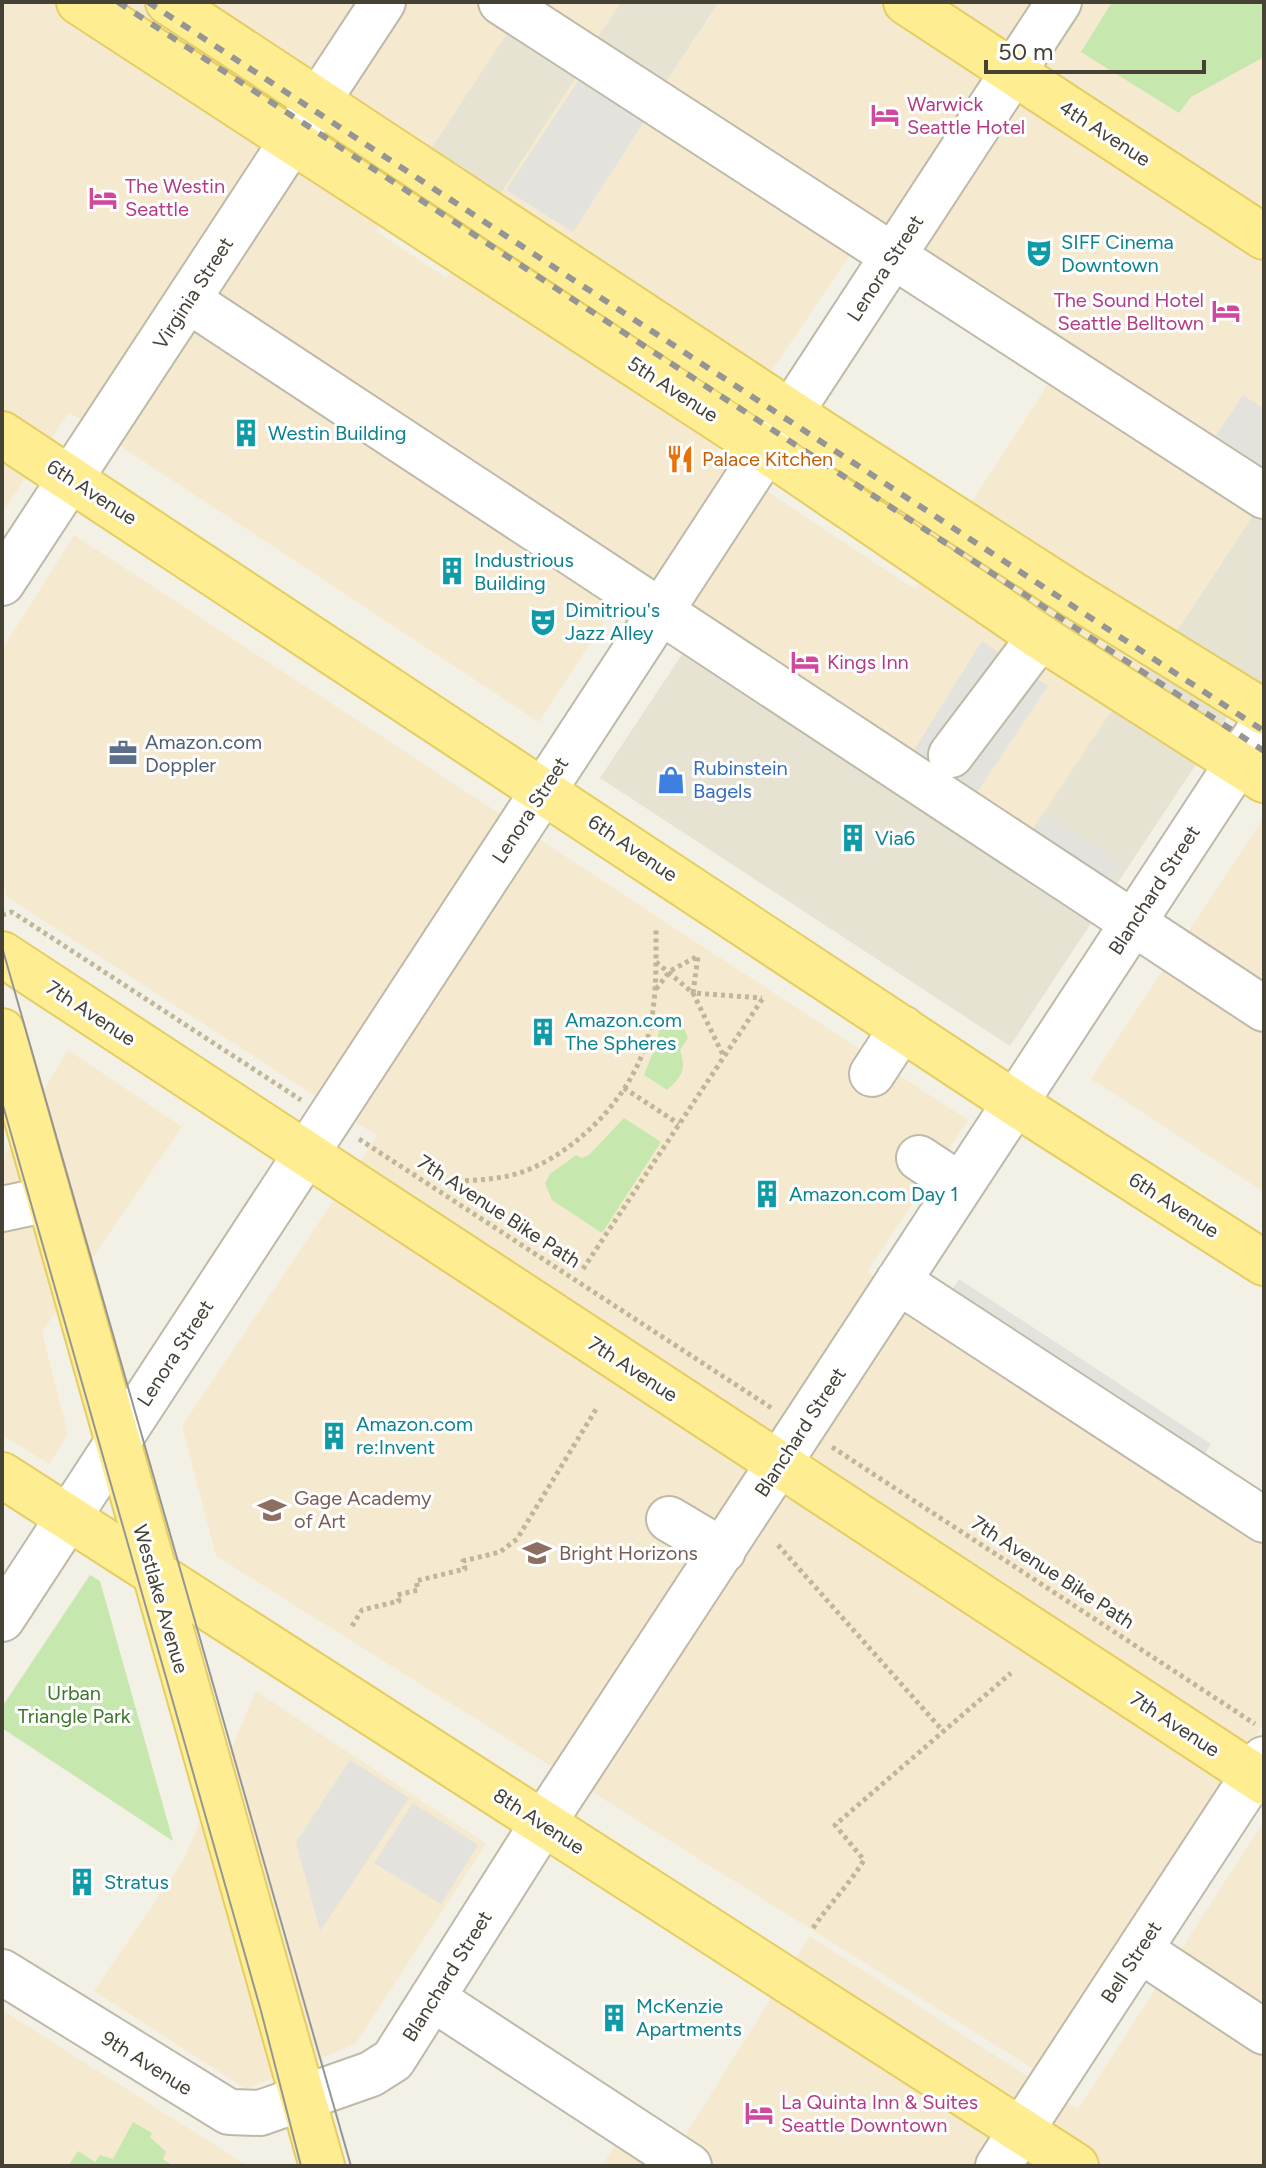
<svg xmlns="http://www.w3.org/2000/svg" width="1266" height="2168" font-family="Figtree,sans-serif">
	<style>
		.residential { fill: #e7e3d3 }
		.commercial { fill: #f5eacf }
		.green { fill: #c6e7ad }
		.parking { fill: #e3e2dd }
		.lines { fill: none; stroke-linecap: round; stroke-linejoin: round }
		.minor-casing { stroke: #beb9a8; stroke-width: 48 }
		.major-casing { stroke: #e4cd62; stroke-width: 48 }
		.path { stroke: #c0b799; stroke-width: 5; stroke-dasharray: 4 4; stroke-linecap: butt }
		.minor { stroke: #fff; stroke-width: 44 }
		.major { stroke: #ffed92; stroke-width: 44 }
		.tram { stroke: #959595; stroke-width: 2 }
		.rail { stroke: #959595; stroke-width: 6; stroke-dasharray: 10 10; stroke-linecap: butt }
		.labels { text-anchor: middle; dominant-baseline: central; stroke-width: 6; stroke-linejoin: round; paint-order: stroke }
		.hotel-label { font-size: 20px; fill: #b23c85; stroke: #fff; text-anchor: start }
		.street-label { font-size: 20px; fill: #454135; stroke: #fff }
		.culture-label { font-size: 20px; fill: #0d838f; stroke: #fff; text-anchor: start }
		.food-label { font-size: 20px; fill: #c56008; stroke: #fff; text-anchor: start }
		.service-label { font-size: 20px; fill: #4e5e75; stroke: #fff; text-anchor: start }
		.shop-label { font-size: 20px; fill: #366cbe; stroke: #fff; text-anchor: start }
		.education-label { font-size: 20px; fill: #785e54; stroke: #fff; text-anchor: start }
		.park-label { font-size: 20px; fill: #3c7728; stroke: #fff }
	</style>
	<rect width="100%" height="100%" fill="#f3f0e5"/>
	<path class="residential" d="M621 2H719L651 105 494 205 424 159 524 7 588 50Z
		M1264 498V702L1245 690 1010 1046 600 778 699 629 1107 717 1179 628Z"/>
	<path class="commercial" d="M2 2H621L589 50 523 8 376 231 446 278 585 63 651 105 719 2H1264V491L867 230 714 456 915 589 1058 369 1262 501 1179 628 1107 717 1022 845 629 583 539 722 69 412 2 513Z
		M74 535 968 1120 867 1272 1264 1528V1723L1040 2073 216 1556 182 1426 377 1136 7 897 2 876V650Z
		M1262 820 1264 821V1192L1091 1079Z
		M68 1050 182 1127 42 1332 68 1434 49 1464 2 1435V1159Z
		M256 1691 486 1844 355 2044 246 2089 94 1991 183 1861Z
		M1264 1821V2166H602L624 2131 669 2161 810 1936 1078 2109Z
		M2 2010 248 2166H2Z"/>
	<path class="green" d="M1112 2H1264V57L1191 97 1179 113 1081 52Z
		M662 1017 681 1021 688 1038 680 1050C686 1069 683 1076 667 1090L644 1075 656 1045Z
		M624 1118 661 1142 602 1233 552 1200 545 1183 550 1174 576 1155 582 1158 589 1155Z
		M90 1575 100 1581 173 1841 2 1728V1707Z
		M133 2122 152 2133 150 2137 166 2152 163 2159 173 2166H68L78 2151 95 2162 100 2155 113 2159Z"/>
	<path class="parking" d="M586 69 651 111 573 232 506 190Z
		M1243 395 1264 409V486L1207 449Z
		M982 641 1048 686 969 805 906 763Z
		M1045 814 1122 864 1103 894 1026 844Z
		M959 1279 1211 1444 1195 1470 942 1305Z
		M350 1760 409 1798 320 1931 296 1842Z
		M413 1803 478 1845 441 1904 374 1863Z"/>
	<g class="lines">
		<defs>
			<path id="minor" d="M501 2 1264 496
				M188 300 1264 1009
				M2 583 383 2
				M951 755 1040 637
				M872 1074 902 1028
				M919 1158 960 1185
				M2 1209 49 1199
				M898 1281 1264 1520
				M669 1519 723 1551
				M2 1619 1059 2
				M1140 1950 1264 2032
				M2 1972 229 2112 260 2113 371 2074 393 2060 538 1831 1264 723
				M432 1998 689 2166
				M998 2166 1264 1759"/>
			<path id="major" d="M79 2 766 450 1040 637 1264 780
				M168 2 825 435 1072 594 1264 712
				M906 2 1264 237
				M2 434 1013 1102 1264 1263
				M2 954 1264 1782
				M2 1031 322 2166
				M2 1475 1076 2166"/>
		</defs>
		<use href="#minor" class="minor-casing"/>
		<use href="#major" class="major-casing"/>
		<path class="path" d="M2 915 12 912 23 919 301 1100
			M656 962 693 993 723 1055
			M656 989 670 971 698 956 693 993 762 998
			M624 1088 679 1124
			M359 1139 773 1409
			M457 1181C482 1180 507 1179 530 1169 582 1147 632 1094 647 1040 657 1004 656 966 656 929
			M583 1269 763 998
			M832 1447 1255 1724
			M778 1545 943 1731
			M352 1626 362 1610 399 1601 397 1595 418 1590 416 1581 465 1569 463 1561 500 1552 517 1539 598 1406
			M813 1928C830 1903 849 1885 864 1860L835 1825 1011 1673"/>
		<use href="#minor" class="minor"/>
		<use href="#major" class="major"/>
		<path class="tram" d="M2 947 351 2166
			M2 1102 261 2011 301 2166"/>
		<path class="rail" d="M118 2 1264 751
			M148 2 1264 731"/>
	</g>
	<defs>
		<symbol id="hotel-bare" viewBox="-9 -9 18 18"><path d="M-6-4.5h1.5V1H6V5H4.5V3h-9V5H-6ZM-4 0a1.8 1.8 0 1 1 3.6 0ZM.5 0V-2.5h3Q6-2.5 6 0Z" fill="#d1479c" stroke="#fff" stroke-width="2.5" paint-order="stroke"/></symbol>
		<symbol id="theatre-bare" viewBox="-9 -9 18 18"><path d="M-5-5.5Q0-4 5-5.5V0Q5 5 0 6Q-5 5-5 0ZM-3.3-2.5H-1v1.5H-3.3ZM1-2.5H3.3v1.5H1ZM-2.8 1Q0 5.5 2.8 1Z" fill="#0f9aa8" stroke="#fff" stroke-width="2.5" paint-order="stroke"/></symbol>
		<symbol id="building-bare" viewBox="-9 -9 18 18"><path d="M-4-6H4V6H1V3H-1V6H-4ZM-2.5-4.3h1.7v1.8h-1.7ZM.8-4.3h1.7v1.8H.8ZM-2.5-1h1.7V.8h-1.7ZM.8-1h1.7V.8H.8Z" fill="#0f9aa8" stroke="#fff" stroke-width="2.5" paint-order="stroke"/></symbol>
		<symbol id="restaurant-bare" viewBox="-9 -9 18 18"><path d="M-5-6h1v4h1v-4h1v4h1v-4h1v5L-1.5 .5V6h-2V.5L-5-1ZM5-6V6H3V1.5H1.5Q1.5-4 5-6Z" fill="#e8710a" stroke="#fff" stroke-width="2.5" paint-order="stroke"/></symbol>
		<symbol id="office-bare" viewBox="-9 -9 18 18"><path d="M-6-3h4V-5.5h4V-3h4V5H-6ZM-1-4.5V-3h2v-1.5ZM-6 0V1H6V0Z" fill="#5c6f8a" stroke="#fff" stroke-width="2.5" paint-order="stroke"/></symbol>
		<symbol id="shop-bare" viewBox="-9 -9 18 18"><path d="M-5-2.5h2.3a2.7 3.5 0 0 1 5.4 0H5L5.5 6h-11ZM-1.5-2.5h3a1.5 2.3 0 0 0-3 0Z" fill="#3f7fe0" stroke="#fff" stroke-width="2.5" paint-order="stroke"/></symbol>
		<symbol id="school-bare" viewBox="-9 -9 18 18"><path d="M0-5L7-2L0 1L-7-2ZM-4 1L0 2.5L4 1V4Q0 6-4 4Z" fill="#8d6e63" stroke="#fff" stroke-width="2.5" paint-order="stroke"/></symbol>
	</defs>
	<g fill-rule="evenodd">
		<use href="#hotel-bare" x="865" y="95" width="40" height="40"/>
		<use href="#hotel-bare" x="83" y="178" width="40" height="40"/>
		<use href="#theatre-bare" x="1019" y="233" width="40" height="40"/>
		<use href="#hotel-bare" x="1206" y="291" width="40" height="40"/>
		<use href="#building-bare" x="226" y="413" width="40" height="40"/>
		<use href="#restaurant-bare" x="660" y="439" width="40" height="40"/>
		<use href="#building-bare" x="432" y="551" width="40" height="40"/>
		<use href="#theatre-bare" x="523" y="602" width="40" height="40"/>
		<use href="#hotel-bare" x="785" y="642" width="40" height="40"/>
		<use href="#office-bare" x="103" y="733" width="40" height="40"/>
		<use href="#shop-bare" x="651" y="760" width="40" height="40"/>
		<use href="#building-bare" x="833" y="818" width="40" height="40"/>
		<use href="#building-bare" x="523" y="1012" width="40" height="40"/>
		<use href="#building-bare" x="747" y="1174" width="40" height="40"/>
		<use href="#building-bare" x="314" y="1416" width="40" height="40"/>
		<use href="#school-bare" x="252" y="1490" width="40" height="40"/>
		<use href="#school-bare" x="517" y="1533" width="40" height="40"/>
		<use href="#building-bare" x="62" y="1862" width="40" height="40"/>
		<use href="#building-bare" x="594" y="1998" width="40" height="40"/>
		<use href="#hotel-bare" x="739" y="2093" width="40" height="40"/>
	</g>
	<g class="labels">
		<g class="hotel-label">
			<text x="907" y="104">Warwick<tspan x="907" dy="23">Seattle Hotel</tspan></text>
			<text x="125" y="186">The Westin<tspan x="125" dy="23">Seattle</tspan></text>
			<text x="1204" y="300" text-anchor="end">The Sound Hotel<tspan x="1204" dy="23">Seattle Belltown</tspan></text>
			<text x="827" y="662">Kings Inn</text>
			<text x="781" y="2102">La Quinta Inn &amp; Suites<tspan x="781" dy="23">Seattle Downtown</tspan></text>
		</g>
		<g class="street-label">
			<text transform="translate(1105 133) rotate(33)">4th Avenue</text>
			<text transform="translate(885 268) rotate(-57)">Lenora Street</text>
			<text transform="translate(193 293) rotate(-57)">Virginia Street</text>
			<text transform="translate(673 389) rotate(33)">5th Avenue</text>
			<text transform="translate(92 492) rotate(33)">6th Avenue</text>
			<text transform="translate(530 810) rotate(-57)">Lenora Street</text>
			<text transform="translate(633 848) rotate(34)">6th Avenue</text>
			<text transform="translate(1154 890) rotate(-57)">Blanchard Street</text>
			<text transform="translate(91 1013) rotate(33)">7th Avenue</text>
			<text transform="translate(1174 1205) rotate(33)">6th Avenue</text>
			<text transform="translate(499 1211) rotate(33)">7th Avenue Bike Path</text>
			<text transform="translate(175 1353) rotate(-57)">Lenora Street</text>
			<text transform="translate(633 1369) rotate(33)">7th Avenue</text>
			<text transform="translate(800 1432) rotate(-57)">Blanchard Street</text>
			<text transform="translate(1053 1572) rotate(33)">7th Avenue Bike Path</text>
			<text transform="translate(161 1599) rotate(74)">Westlake Avenue</text>
			<text transform="translate(1175 1724) rotate(33)">7th Avenue</text>
			<text transform="translate(539 1821) rotate(33)">8th Avenue</text>
			<text transform="translate(1131 1962) rotate(-57)">Bell Street</text>
			<text transform="translate(447 1976) rotate(-58)">Blanchard Street</text>
			<text transform="translate(147 2063) rotate(32)">9th Avenue</text>
		</g>
		<g class="culture-label">
			<text x="1061" y="242">SIFF Cinema<tspan x="1061" dy="23">Downtown</tspan></text>
			<text x="268" y="433">Westin Building</text>
			<text x="474" y="560">Industrious<tspan x="474" dy="23">Building</tspan></text>
			<text x="565" y="610">Dimitriou's<tspan x="565" dy="23">Jazz Alley</tspan></text>
			<text x="875" y="838">Via6</text>
			<text x="565" y="1020">Amazon.com<tspan x="565" dy="23">The Spheres</tspan></text>
			<text x="789" y="1194">Amazon.com Day 1</text>
			<text x="356" y="1424">Amazon.com<tspan x="356" dy="23">re:Invent</tspan></text>
			<text x="104" y="1882">Stratus</text>
			<text x="636" y="2006">McKenzie<tspan x="636" dy="23">Apartments</tspan></text>
		</g>
		<g class="food-label">
			<text x="702" y="459">Palace Kitchen</text>
		</g>
		<g class="service-label">
			<text x="145" y="742">Amazon.com<tspan x="145" dy="23">Doppler</tspan></text>
		</g>
		<g class="shop-label">
			<text x="693" y="768">Rubinstein<tspan x="693" dy="23">Bagels</tspan></text>
		</g>
		<g class="education-label">
			<text x="294" y="1498">Gage Academy<tspan x="294" dy="23">of Art</tspan></text>
			<text x="559" y="1553">Bright Horizons</text>
		</g>
		<g class="park-label">
			<text x="74" y="1693">Urban<tspan x="74" dy="23">Triangle Park</tspan></text>
		</g>
	</g>
	<rect width="1266" height="2168" fill="none" stroke="#454135" stroke-width="8"/>
	<path d="M986 60v12h218v-12" fill="none" stroke="#454135" stroke-width="4"/>
	<text x="998" y="60" font-size="24" fill="#454135" stroke="#ffffff" stroke-width="6" paint-order="stroke">50 m</text>
</svg>
